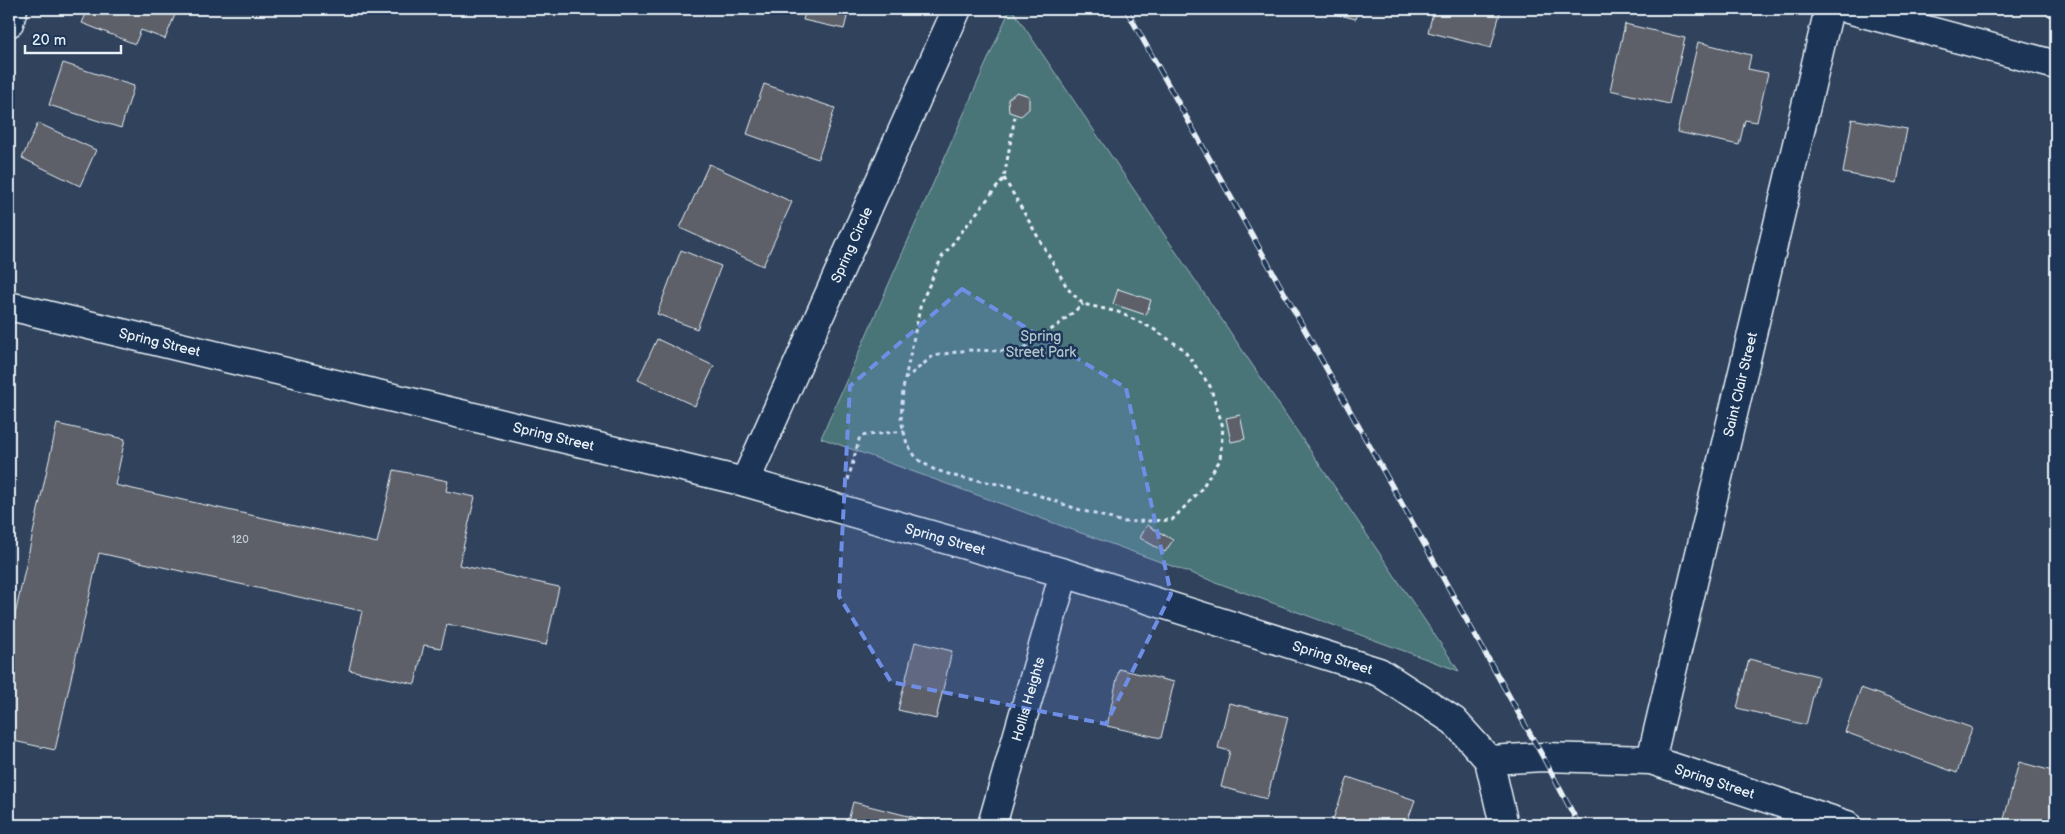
<svg xmlns="http://www.w3.org/2000/svg" width="2065" height="834" font-family="'Balsamiq Sans',sans-serif">
	<style>
		.green { fill: #4a7479; stroke: #99b2b8 }
		.building { fill: #5d6068; stroke: #e8f1f8 }
		.lines { fill: none; stroke-linecap: round; stroke-linejoin: round }
		.street-casing { stroke: #e8f1f8; stroke-width: 31 }
		.path { stroke: #e8f1f8; stroke-width: 3; stroke-dasharray: 4 4; stroke-linecap: butt }
		.street { stroke: #1d3557; stroke-width: 28 }
		.rail-casing { stroke: #e8f1f8; stroke-width: 5.5 }
		.rail { stroke: #1d3557; stroke-width: 4; stroke-dasharray: 11; stroke-linecap: butt }
		.marked { fill: #6e8fe5; fill-opacity: 0.2; stroke: #6e8fe5; stroke-width: 4; stroke-dasharray: 10 6; stroke-linejoin: round }
		.labels { text-anchor: middle; dominant-baseline: central; stroke-width: 5; stroke-linejoin: round; paint-order: stroke }
		.number-label { font-size: 11px; fill: #c5cdd4 }
		.street-label { font-size: 14px; fill: #e8f1f8; stroke: #1d3557 }
		.park-label { font-size: 14px; fill: #b1c5cc; stroke: #1d3557 }
	</style>
	<rect width="100%" height="100%" fill="#30425c"/>
	<filter id="ink" filterUnits="userSpaceOnUse"><feTurbulence type="fractalNoise" baseFrequency=".02" numOctaves="2"/><feDisplacementMap in="SourceGraphic" scale="10" xChannelSelector="R" yChannelSelector="G"/><feConvolveMatrix kernelMatrix="1 2 1 2 8 2 1 2 1" color-interpolation-filters="sRGB"/></filter>
	<g filter="url(#ink)">
		<path class="green" d="M1010 9H1012L1459 671 821 438Z"/>
		<path class="building" d="M88 9H174L177 10 165 39 141 30 135 44 82 23Z
			M806 9H849L844 29 803 20Z
			M1315 9H1359L1356 19Z
			M1434 9H1501L1491 48 1428 32Z
			M1625 24 1685 38 1669 104 1610 90Z
			M1698 42 1751 55 1748 69 1768 73 1757 122 1745 120 1739 145 1677 132Z
			M63 63 134 86 121 128 49 105Z
			M764 84 835 108 818 159 747 134Z
			M1017 92 1029 96V109L1021 116 1009 112 1008 99Z
			M1852 119 1907 129 1897 183 1843 173Z
			M38 123 96 150 80 186 22 158Z
			M709 164 792 202 763 266 680 228Z
			M681 250 721 266 697 329 657 314Z
			M1118 289 1151 300 1146 315 1113 304Z
			M657 339 714 366 695 406 638 380Z
			M1240 415 1245 439 1231 442 1226 418Z
			M57 424 125 439 115 485 377 543 394 470 448 481 446 491 475 497 459 565 559 587 546 645 447 624 441 648 424 645 415 684 349 670 362 611 99 553 55 750 9 740V642Z
			M1147 525 1173 540 1165 552 1140 538Z
			M915 642 952 651 936 719 898 710Z
			M1749 659 1818 676 1806 725 1737 708Z
			M1119 669 1174 682 1161 738 1107 726Z
			M1861 688 1972 728 1957 773 1845 732Z
			M1229 703 1288 717 1267 799 1221 787 1230 751 1218 748Z
			M2019 762 2056 772V825H2012L2003 823Z
			M1348 777 1415 800 1406 825H1331Z
			M853 802 924 820 923 825H847Z"/>
		<g class="lines">
			<defs>
				<g id="street">
					<path d="M1848 9 2056 65"/>
					<path d="M9 23 13 9"/>
					<path id="s1" d="M9 306 745 482 1064 573 1379 672 1454 721 1489 760 1543 757 1651 760 1847 825"/>
					<path id="s2" d="M745 482 957 9"/>
					<path d="M1489 760 1504 825"/>
					<path id="s3" d="M1651 760 1829 9"/>
					<path id="s4" d="M992 825 1064 573"/>
				</g>
			</defs>
			<use href="#street" class="street-casing"/>
			<path class="path" d="M1004 178 1068 289 1083 304 1118 312 1152 328 1183 349 1210 386 1223 427 1220 460 1199 492 1172 520 1123 522 1077 509 1015 487 958 477 933 469 917 459 907 444 901 420 903 389 921 303 942 257 1004 178 1015 116
				M905 379 933 356 968 350 1001 351 1024 348 1058 325 1083 304
				M848 480 860 436 904 431"/>
			<use href="#street" class="street"/>
			<defs>
				<path id="rail" d="M1126 9 1543 757 1579 825"/>
			</defs>
			<use href="#rail" class="rail-casing"/>
			<use href="#rail" class="rail"/>
		</g>
	</g>
	<path class="marked" d="M962 289 1126 388 1171 594 1106 724 891 682 839 596 850 386Z"/>
	<g class="labels">
		<g class="number-label">
			<text x="240" y="539">120</text>
		</g>
		<g class="street-label">
			<text stroke="none"><textPath href="#s2" startOffset="260">Spring Circle</textPath></text>
			<text stroke="none"><textPath href="#s1" startOffset="155">Spring Street</textPath></text>
			<text stroke="none"><textPath href="#s3" startOffset="386">Saint Clair Street</textPath></text>
			<text stroke="none"><textPath href="#s1" startOffset="560">Spring Street</textPath></text>
			<text stroke="none"><textPath href="#s1" startOffset="965">Spring Street</textPath></text>
			<text stroke="none"><textPath href="#s1" startOffset="1370">Spring Street</textPath></text>
			<text stroke="none"><textPath href="#s4" startOffset="131">Hollis Heights</textPath></text>
			<text stroke="none"><textPath href="#s1" startOffset="1790">Spring Street</textPath></text>
		</g>
		<g class="park-label">
			<text x="1041" y="336">Spring<tspan x="1041" dy="16">Street Park</tspan></text>
		</g>
	</g>
	<rect width="2065" height="834" fill="none" stroke="#1d3557" stroke-width="30"/>
	<rect x="15" y="15" width="2035" height="804" fill="none" stroke="#e8f1f8" stroke-width="2" filter="url(#ink)"/>
	<path d="M25 45v8h96v-8" fill="none" stroke="#e8f1f8" stroke-width="2.5"/>
	<text x="32" y="45" font-size="15" fill="#e8f1f8" stroke="#1d3557" stroke-width="4" paint-order="stroke">20 m</text>
</svg>
